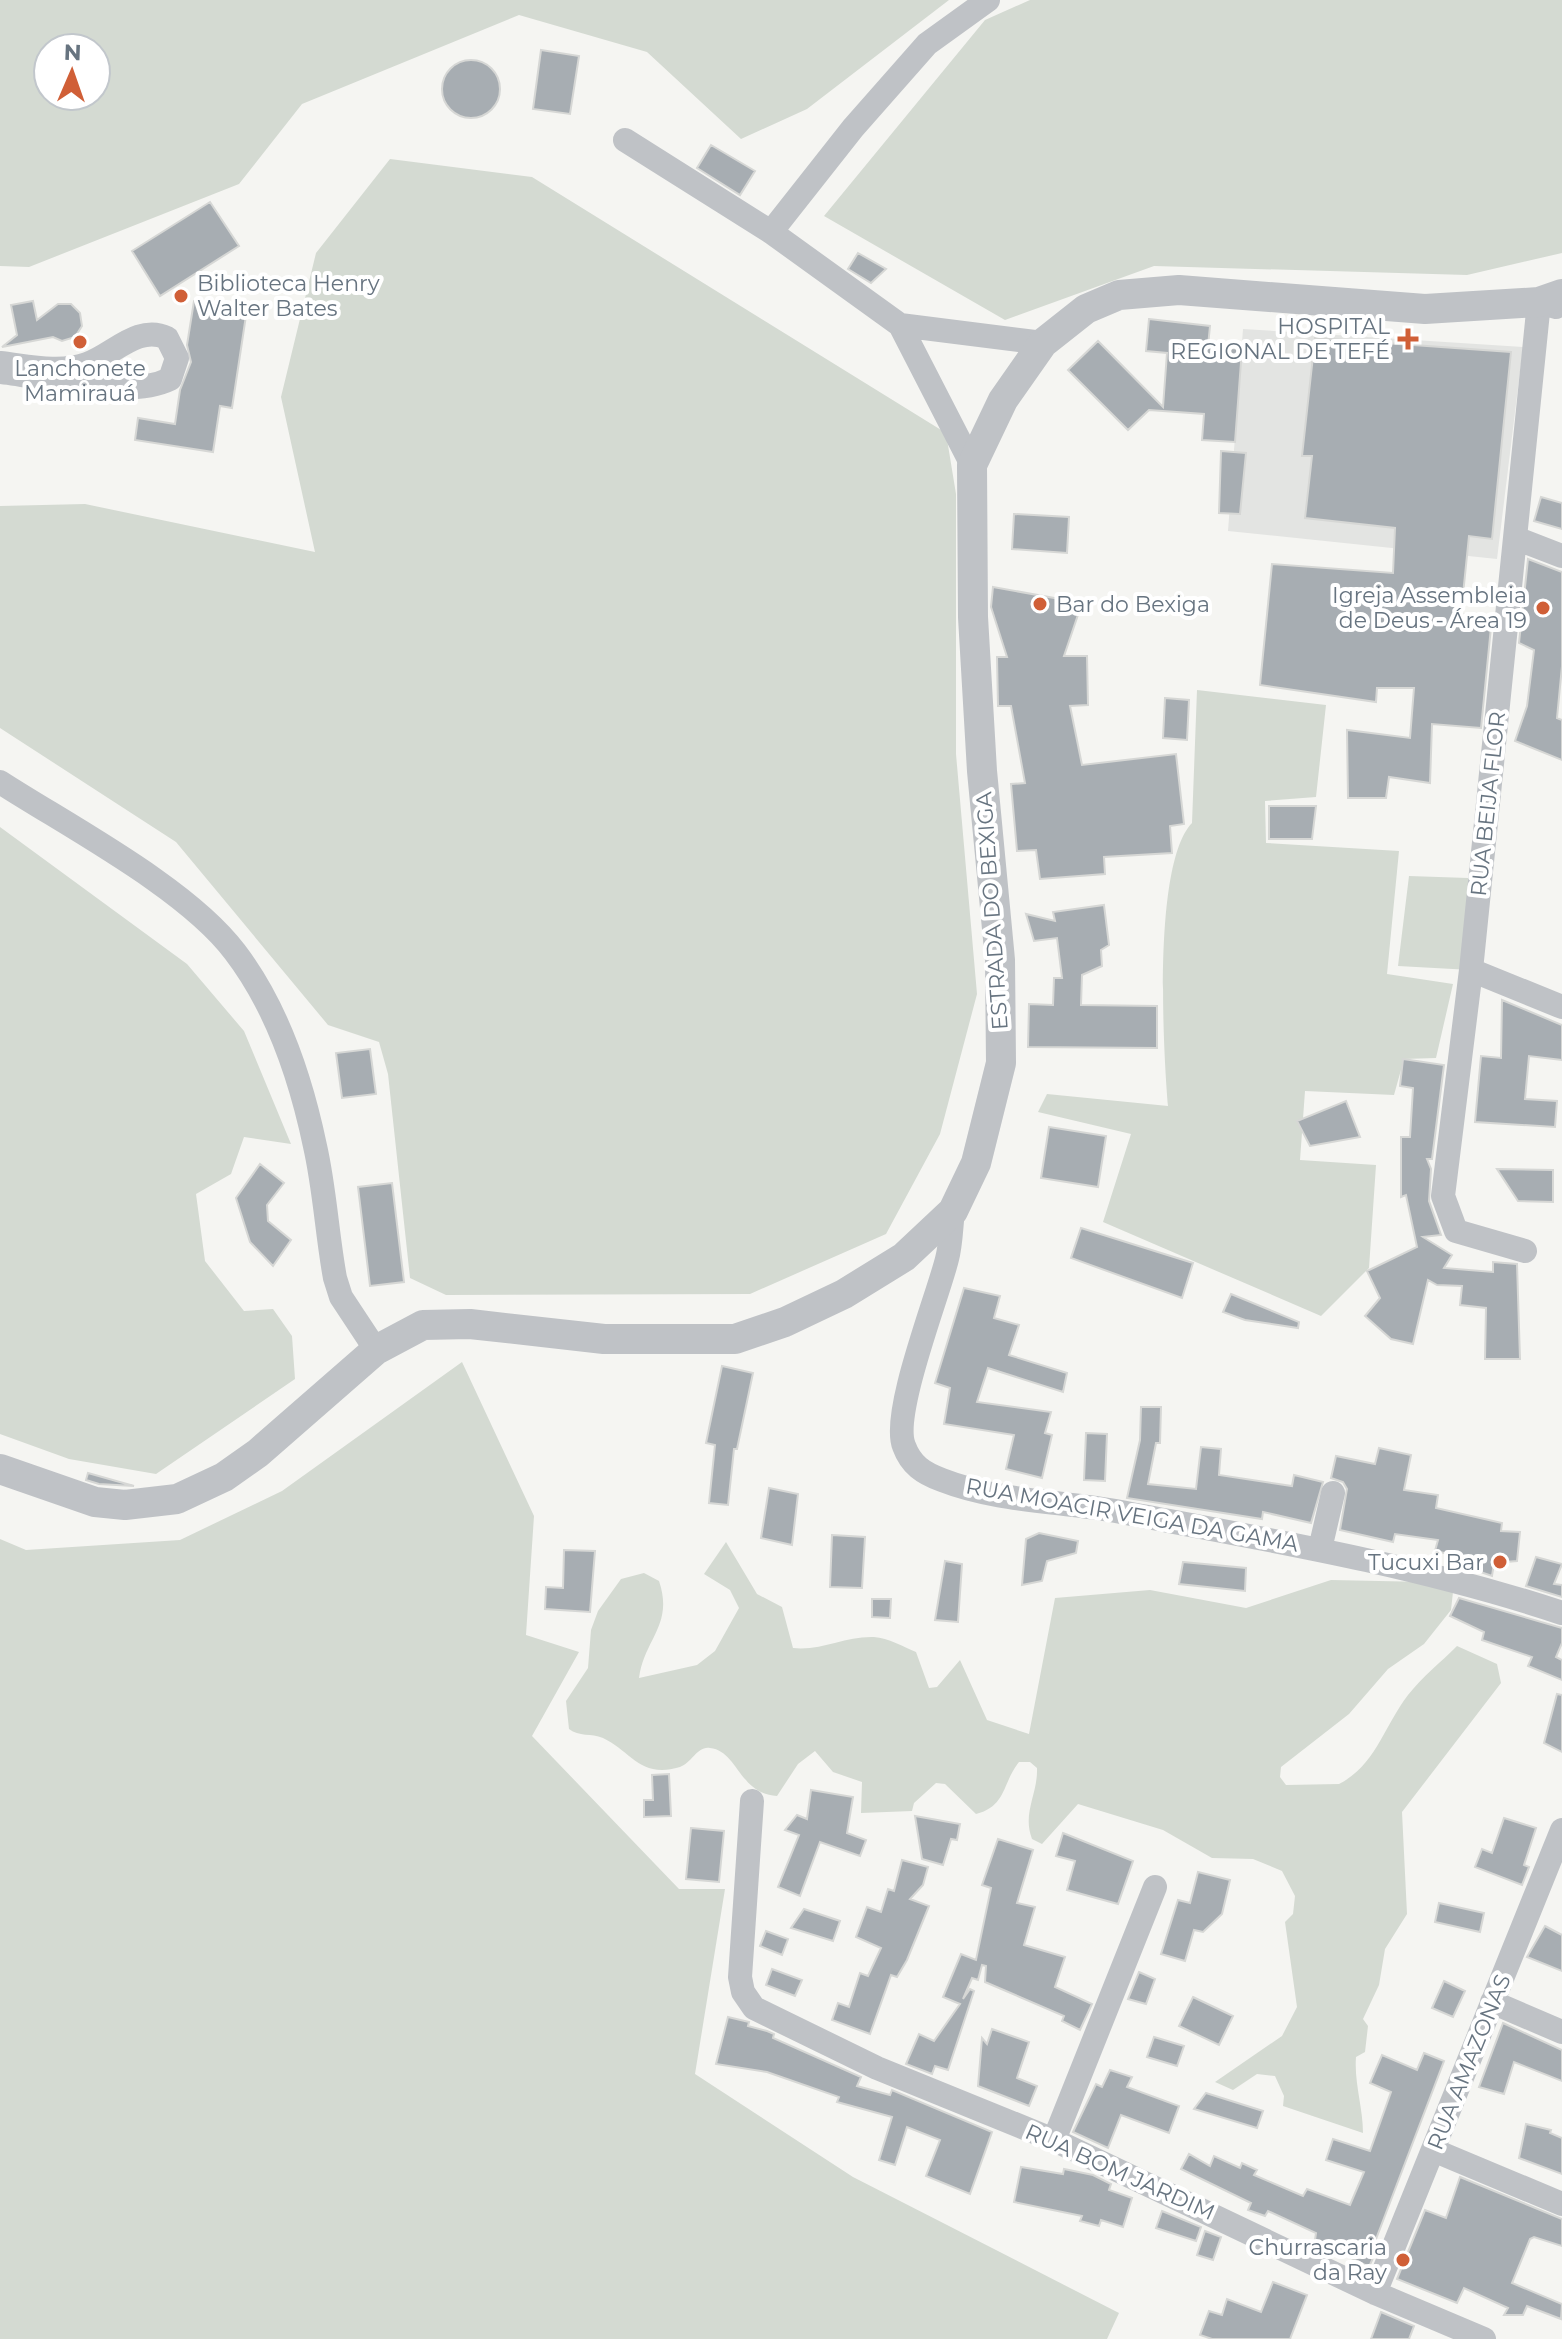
<svg xmlns="http://www.w3.org/2000/svg" width="1562" height="2339" font-family="Montserrat,sans-serif">
	<style>
		.built { fill: #e3e4e2 }
		.green { fill: #d4dad2; fill-rule: evenodd }
		.building { fill: #a7adb2; stroke: #d6d7d5; stroke-width: 2 }
		.lines { fill: none; stroke-linecap: round; stroke-linejoin: round }
		.minor { stroke: #bfc2c6; stroke-width: 24 }
		.tertiary { stroke: #bfc2c6; stroke-width: 30 }
		.poi-dot { fill: #d05f37; stroke: #fff; stroke-width: 3 }
		.labels { text-anchor: middle; dominant-baseline: central; stroke-width: 8; stroke-linejoin: round; paint-order: stroke }
		.poi-label { font-size: 22px; fill: #677480; stroke: #fff; text-anchor: end }
		.street-label { font-size: 22px; fill: #677480; stroke: #fff }
	</style>
	<rect width="100%" height="100%" fill="#f5f5f2"/>
	<path class="built" d="M1243 329 1523 347 1497 559 1228 531Z"/>
	<path class="green" d="M0 0H949L807 109 741 139 647 52 519 15 302 104 239 184 29 267 0 266ZM48 48H96V96H48Z
		M1030 0H1562V253L1467 275 1154 266 1005 320 824 216 985 20Z
		M390 159 532 177 946 433 956 494V754L977 994 940 1134 886 1234 750 1294 446 1295 410 1278 388 1074 379 1042 328 1025 176 842 0 728V506L85 504 315 552 281 397 316 253Z
		M1197 690 1326 705 1316 797 1265 801 1266 843 1399 851 1387 974 1453 984 1436 1058 1404 1059 1394 1095 1305 1091 1300 1160 1376 1165 1369 1268 1321 1316 1103 1222 1131 1134 1038 1112 1047 1094 1168 1106C1163 1048 1153 863 1192 823Z
		M0 827 187 964 244 1031 291 1144 244 1137 231 1174 196 1194 205 1261 244 1311 273 1309 292 1336 295 1379 156 1474 69 1459 0 1434Z
		M1409 876 1468 878 1471 970 1398 966Z
		M462 1362 534 1516 526 1635 579 1652 532 1736 679 1889H725L695 2074 853 2177 1119 2313 1107 2339H0V1539L26 1550 180 1540 282 1491Z
		M726 1542 757 1594 782 1607 793 1648C822 1651 845 1636 874 1637 888 1638 904 1647 916 1652L929 1688 937 1687 960 1660 987 1720 1029 1734 1055 1598 1150 1590 1246 1608 1331 1580 1427 1582 1453 1592 1451 1610 1424 1644 1388 1669 1349 1714 1281 1767 1280 1777 1286 1785 1339 1784C1376 1765 1384 1726 1408 1695 1422 1677 1441 1662 1457 1646L1497 1664 1501 1683 1402 1812 1407 1914 1385 1949 1379 1985 1363 2019 1368 2026 1365 2052 1356 2057C1354 2083 1363 2107 1363 2133L1283 2106 1284 2096 1275 2076 1257 2074 1233 2090 1215 2082 1282 2036 1297 2007 1285 1922 1293 1914 1295 1896 1282 1871 1253 1859 1212 1858 1163 1830 1078 1804 1042 1844 1032 1839C1022 1813 1038 1794 1037 1768L1030 1762H1019C1002 1783 1007 1806 976 1814L945 1784 936 1783 914 1803 912 1811 861 1813 862 1782 833 1772 815 1751 798 1764 777 1796C739 1794 738 1751 710 1748 697 1746 692 1763 680 1767 640 1779 631 1751 603 1738 591 1733 579 1737 569 1729L566 1701 588 1668 591 1630 598 1611 621 1579 644 1573 659 1581C674 1625 644 1639 639 1678L697 1665 715 1651 739 1608 730 1590 704 1574Z"/>
	<path class="building" d="M541 50 579 56 570 114 533 109Z
		M442 89a29 29 0 1 1 58 0a29 29 0 1 1-58 0Z
		M711 145 755 171 740 195 697 168Z
		M210 202 239 246 160 296 132 251Z
		M858 253 886 269 871 283 848 269Z
		M33 301 37 320 58 304H71L80 313 82 326 75 337 62 341 53 337 2 347 17 335 11 305Z
		M194 301 247 309 232 408 220 406 213 452 135 440 138 418 175 424 180 390 191 362 187 345Z
		M1149 319 1210 326 1208 346 1242 349 1235 442 1202 440 1204 414 1149 410 1128 430 1068 370 1098 341 1163 407 1167 353 1146 351Z
		M1315 338 1511 352 1492 539 1469 536 1461 614 1492 617 1481 728 1432 724 1430 783 1389 777 1386 798H1348L1347 730 1410 738 1414 688H1377L1376 702 1260 685 1272 564 1393 573 1395 528 1305 518 1312 456H1302Z
		M1221 451 1246 453 1240 514 1219 513Z
		M1541 497 1562 503V529L1534 521Z
		M1014 514 1069 517 1067 553 1012 549Z
		M1528 559 1562 572V666L1557 718 1562 720V760L1515 741 1527 706 1534 650 1519 643Z
		M993 587 1082 603 1064 656H1087L1088 705 1070 706 1082 765 1176 754 1184 824 1170 826 1172 853 1104 857 1105 874 1040 879 1036 850 1017 851 1011 784 1025 783 1011 706H998L997 657H1007L991 607Z
		M1165 698 1189 700 1187 740 1163 738Z
		M1269 806H1316L1312 839H1269Z
		M1104 905 1109 945 1101 950 1102 966 1082 975 1081 1005 1157 1006V1048L1028 1047 1029 1004 1053 1005 1054 978H1062L1057 938 1034 941 1026 914 1055 921 1053 912Z
		M1502 1000 1562 1025V1060L1529 1056 1525 1099 1557 1101 1555 1127 1475 1122 1481 1056 1501 1058Z
		M370 1049 376 1094 342 1098 336 1053Z
		M1403 1059 1444 1065 1432 1159H1427L1431 1169 1429 1201 1441 1235 1423 1237 1452 1255 1444 1268 1493 1272V1262L1517 1264 1520 1359H1485L1486 1308 1460 1305 1462 1286 1437 1285 1428 1280 1413 1344 1391 1339 1365 1316 1380 1298 1367 1271 1417 1247 1406 1195 1401 1197V1137H1410L1413 1088 1400 1086Z
		M1346 1101 1360 1137 1310 1146 1297 1121Z
		M1049 1127 1106 1136 1098 1187 1041 1178Z
		M260 1164 284 1183 267 1205 268 1221 291 1240 273 1266 250 1242 236 1198Z
		M1497 1169 1553 1170V1202L1518 1201Z
		M392 1183 404 1282 370 1286 358 1187Z
		M1081 1228 1193 1263 1182 1298 1071 1258Z
		M964 1288 1000 1296 994 1318 1019 1325 1009 1355 1067 1373 1063 1392 988 1368 977 1402 1051 1412 1045 1433 1052 1435 1042 1478 1006 1469 1014 1435 944 1424 950 1388 935 1383Z
		M1231 1294 1299 1322 1298 1328 1245 1320 1223 1312Z
		M722 1366 753 1373 737 1449H734L728 1505 709 1503 715 1445 706 1443Z
		M1141 1407H1161L1160 1443H1156L1148 1484 1196 1489 1201 1447 1221 1449 1219 1475 1292 1486 1294 1475 1323 1482 1311 1523 1263 1512 1262 1519 1127 1498 1140 1440Z
		M1086 1433 1107 1434 1105 1481 1084 1480Z
		M1379 1448 1411 1455 1404 1490 1438 1495 1436 1508 1502 1523 1501 1531 1520 1532 1517 1561 1494 1563 1492 1576 1452 1562 1454 1555 1435 1551 1438 1540 1395 1534 1393 1542 1340 1530 1347 1489 1343 1482 1331 1478 1336 1456 1375 1464Z
		M88 1473 134 1486 99 1484 86 1480Z
		M769 1488 798 1494 792 1545 761 1538Z
		M1039 1533 1078 1541 1076 1553 1047 1561 1042 1581 1022 1585 1026 1539Z
		M832 1535 865 1537 862 1588 830 1587Z
		M564 1550 595 1551 590 1612 545 1609 546 1587 563 1588Z
		M1536 1557 1562 1564 1554 1584 1562 1585V1597L1526 1586Z
		M945 1561 962 1564 958 1622 935 1620Z
		M1183 1562 1246 1568 1245 1591 1179 1584Z
		M1459 1598 1562 1628V1643L1556 1657 1562 1660V1680L1528 1666 1532 1657 1482 1640 1484 1632 1450 1616Z
		M872 1599H891L890 1618 872 1617Z
		M1557 1694 1562 1695V1752L1544 1743Z
		M669 1774 671 1816 644 1817V1800H653L652 1775Z
		M811 1790 853 1797 847 1833 866 1840 860 1856 820 1842 800 1896 778 1887 799 1835 785 1830 797 1815 807 1819Z
		M915 1816 960 1824 957 1840 951 1839 943 1865 922 1859Z
		M1504 1818 1536 1828 1524 1865 1529 1867 1522 1885 1475 1867 1482 1849 1492 1853Z
		M691 1828 724 1831 719 1882 686 1879Z
		M1063 1833 1133 1861 1118 1904 1067 1890 1075 1861 1056 1856Z
		M998 1839 1033 1850 1017 1903 1035 1907 1024 1945 1065 1957 1055 1987 1092 2004 1080 2030 1062 2021 1064 2016 985 1982 986 1966 982 1965 978 1980 972 1978 963 1999 970 1989 974 1991 948 2070 935 2066 932 2074 906 2064 919 2034 934 2041 960 2004 943 1997 961 1954 976 1960 991 1888 982 1885Z
		M902 1860 928 1867 923 1885 910 1899 929 1906 907 1960 897 1977 891 1975 870 2034 832 2020 838 2003 849 2007 860 1973 868 1976 881 1948 856 1937 867 1907 881 1912 888 1889 894 1891Z
		M1198 1872 1230 1880 1222 1914 1203 1932 1194 1930 1185 1961 1161 1954 1178 1900 1190 1903Z
		M1439 1903 1484 1913 1480 1932 1435 1922Z
		M804 1909 840 1921 833 1941 791 1928Z
		M1545 1926 1562 1935V1971L1527 1957Z
		M766 1931 788 1939 782 1955 760 1946Z
		M772 1969 802 1980 795 1996 766 1985Z
		M1139 1972 1155 1979 1146 2004 1128 1999Z
		M1444 1981 1465 1991 1453 2017 1432 2008Z
		M1193 1997 1233 2016 1219 2045 1179 2026Z
		M728 2017 749 2022 748 2026 767 2031 774 2034 773 2038 861 2077 857 2086 890 2095 892 2090 992 2132 970 2194 926 2176 940 2140 907 2127 895 2165 879 2160 892 2117 837 2102 839 2097 767 2072 716 2064Z
		M1503 2023 1562 2050V2081L1514 2062 1504 2094 1479 2087Z
		M992 2029 1029 2042 1017 2078 1037 2086 1029 2106 978 2086 982 2038 987 2044Z
		M1154 2037 1184 2046 1177 2066 1147 2057Z
		M1424 2053 1444 2061 1373 2247 1377 2249 1369 2267 1315 2240 1316 2233 1268 2211 1265 2216 1248 2210 1251 2203 1181 2169 1189 2154 1210 2166 1214 2156 1240 2168 1242 2163 1257 2170 1254 2175 1303 2196 1307 2189 1350 2205 1364 2172 1326 2160 1333 2139 1370 2151 1391 2092 1370 2083 1382 2055 1417 2070Z
		M1110 2070 1132 2077 1127 2087 1179 2106 1169 2133 1121 2115 1108 2148 1073 2132 1096 2084 1102 2087Z
		M1206 2093 1263 2111 1257 2128 1194 2109Z
		M1526 2124 1551 2130 1550 2133 1562 2138V2174L1519 2158Z
		M1021 2167 1063 2174 1064 2169 1093 2175 1111 2184 1109 2190 1132 2198 1123 2227 1101 2220 1099 2226 1080 2221 1082 2216 1014 2202Z
		M1460 2177 1562 2219V2246L1534 2237 1530 2239 1512 2283 1562 2304 1561 2319 1527 2306 1523 2315H1504L1508 2308 1464 2288 1457 2303 1397 2279 1425 2210 1446 2218Z
		M1162 2211 1201 2227 1196 2241 1156 2228Z
		M1205 2231 1221 2237 1213 2260 1197 2255Z
		M1273 2282 1307 2295 1290 2339H1212L1200 2335 1209 2311 1222 2315 1227 2299 1261 2312Z
		M1381 2312 1414 2326 1409 2339H1371Z"/>
	<g class="lines">
		<path class="minor" d="M625 140 771 232 900 325 1043 343
			M771 232 853 128 927 44 988 0
			M900 325 972 465
			M0 363C27 366 60 374 87 364 113 355 138 324 167 338L177 358 170 379C127 400 47 377 0 372
			M1515 538 1562 556
			M0 782C68 826 187 888 235 952 277 1007 301 1079 315 1146 325 1190 327 1235 335 1278L341 1297 376 1350
			M1471 970 1562 1007
			M953 1211C951 1227 951 1244 947 1259 938 1296 891 1414 904 1446 911 1465 923 1473 942 1480 998 1502 1063 1501 1121 1512 1270 1540 1418 1565 1562 1613
			M1525 1251 1456 1231 1443 1196 1471 970 1539 302 1556 307
			M1320 1549 1333 1493
			M752 1801 740 1977 743 1992 754 2008 877 2068 1054 2140 1375 2293 1484 2339
			M1492 2002 1562 2032
			M1054 2140 1155 1887
			M1433 2150 1562 2204
			M1375 2293 1562 1830"/>
		<path class="tertiary" d="M0 1469 95 1502 125 1505 177 1499 224 1477 258 1453 376 1350 423 1325 470 1324 604 1339H735L785 1322 844 1294 904 1257 953 1211 976 1163 1001 1063 1000 960 982 771 973 617 972 465 1003 400 1043 343 1086 309 1119 295 1179 290 1425 309 1539 302 1562 294"/>
	</g>
	<g class="poi-dot">
		<circle cx="181" cy="296" r="8"/>
		<path d="M1404 327h8v8h8v8h-8v8h-8v-8h-8v-8h8z"/>
		<circle cx="80" cy="342" r="8"/>
		<circle cx="1040" cy="604" r="8"/>
		<circle cx="1543" cy="608" r="8"/>
		<circle cx="1500" cy="1562" r="8"/>
		<circle cx="1403" cy="2260" r="8"/>
	</g>
	<g class="labels">
		<g class="poi-label">
			<text x="197" y="283" text-anchor="start">Biblioteca Henry<tspan x="197" dy="25">Walter Bates</tspan></text>
			<text x="1390" y="326">HOSPITAL<tspan x="1390" dy="25">REGIONAL DE TEFÉ</tspan></text>
			<text x="80" y="368" text-anchor="middle">Lanchonete<tspan x="80" dy="25">Mamirauá</tspan></text>
			<text x="1527" y="595">Igreja Assembleia<tspan x="1527" dy="25">de Deus - Área 19</tspan></text>
			<text x="1056" y="604" text-anchor="start">Bar do Bexiga</text>
			<text x="1484" y="1562">Tucuxi Bar</text>
			<text x="1387" y="2247">Churrascaria<tspan x="1387" dy="25">da Ray</tspan></text>
		</g>
		<g class="street-label">
			<text transform="translate(1488 804) rotate(-84)">RUA BEIJA FLOR</text>
			<text transform="translate(992 911) rotate(-94)">ESTRADA DO BEXIGA</text>
			<text transform="translate(1132 1515) rotate(10)">RUA MOACIR VEIGA DA GAMA</text>
			<text transform="translate(1469 2062) rotate(-68)">RUA AMAZONAS</text>
			<text transform="translate(1120 2172) rotate(24)">RUA BOM JARDIM</text>
		</g>
	</g>
	<g transform="translate(72 72) rotate(2)"><circle r="38" fill="#ffffff" stroke="#c2c7cc" stroke-width="2"/>
	<path d="M0-6L14 30L0 20L-14 30Z" fill="#d05f37"/>
	<text y="-12" font-size="22" font-weight="bold" text-anchor="middle" fill="#677480">N</text>
	</g>
</svg>
